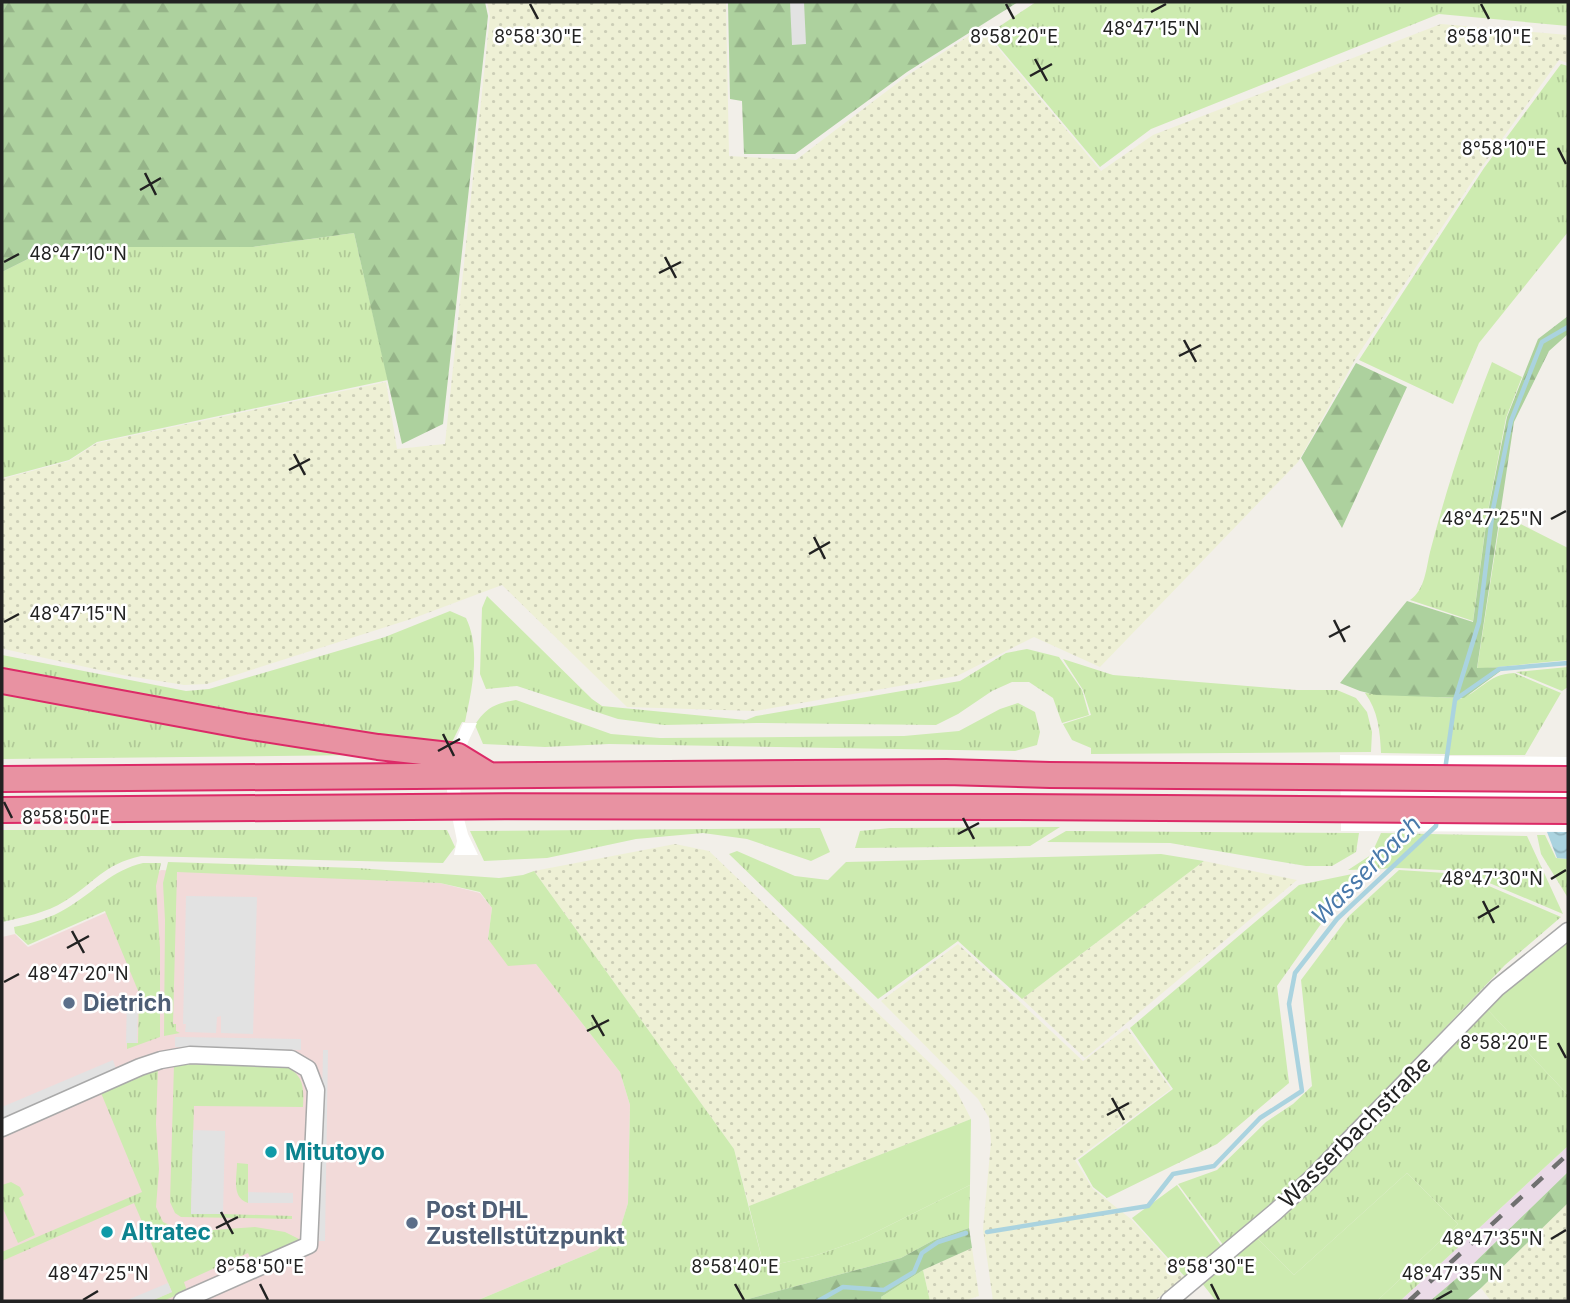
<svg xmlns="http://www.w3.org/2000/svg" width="1570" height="1303" font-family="Inter,sans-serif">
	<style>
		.commercial { fill: #f2dad9 }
		.industrial { fill: #ebdbe8 }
		.farmland { fill: url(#farmland-dots) }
		.grass { fill: url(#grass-tufts) }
		.forest { fill: url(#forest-firs) }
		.garden { fill: #cdebb0 }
		.parking { fill: #e2e2e2 }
		.water { fill: url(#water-waves) }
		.pier { fill: #fff }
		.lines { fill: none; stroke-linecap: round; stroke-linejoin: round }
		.stream { stroke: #aad3df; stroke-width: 4.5 }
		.minor-casing { stroke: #a9a9a9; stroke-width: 19 }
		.highway-casing { stroke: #dc2a67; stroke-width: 28 }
		.minor { stroke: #fff; stroke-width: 16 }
		.highway { stroke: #e892a2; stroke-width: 24 }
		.rail { stroke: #707070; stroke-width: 4.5; stroke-dasharray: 14 14; stroke-linecap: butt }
		.ticks { fill: none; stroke: #222; stroke-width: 2.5 }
		.service-dot { fill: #5c6f8a; stroke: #fff; stroke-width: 2.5 }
		.culture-dot { fill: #0f9aa8; stroke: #fff; stroke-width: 2.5 }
		.labels { text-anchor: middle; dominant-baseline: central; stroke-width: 5; stroke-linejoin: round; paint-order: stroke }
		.service-label { font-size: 23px; font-weight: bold; fill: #4e5e75; stroke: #fff; text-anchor: start }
		.street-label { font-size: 23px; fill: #222; stroke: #fff }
		.culture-label { font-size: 23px; font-weight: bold; fill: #0d838f; stroke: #fff; text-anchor: start }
		.water-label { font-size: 24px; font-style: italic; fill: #4a7aab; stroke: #fff }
		.ticks-label { font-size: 18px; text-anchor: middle; fill: #222; stroke: #fff; stroke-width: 5; stroke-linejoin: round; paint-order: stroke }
	</style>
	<defs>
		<pattern id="farmland-dots" width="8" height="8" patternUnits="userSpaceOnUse" patternTransform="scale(1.75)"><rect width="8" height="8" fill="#eef0d5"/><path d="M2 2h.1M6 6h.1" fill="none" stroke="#ccceb7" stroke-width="1.8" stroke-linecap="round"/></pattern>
		<pattern id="grass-tufts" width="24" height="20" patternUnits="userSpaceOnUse" patternTransform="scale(1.75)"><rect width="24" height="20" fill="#cdebb0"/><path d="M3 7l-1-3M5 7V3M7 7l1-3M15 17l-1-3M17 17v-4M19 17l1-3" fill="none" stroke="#b0c997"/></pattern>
		<pattern id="forest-firs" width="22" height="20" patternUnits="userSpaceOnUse" patternTransform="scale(1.75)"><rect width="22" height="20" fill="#add19e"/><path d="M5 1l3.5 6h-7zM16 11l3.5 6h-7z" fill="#95b388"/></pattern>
		<pattern id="water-waves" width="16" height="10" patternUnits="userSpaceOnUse" patternTransform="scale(1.75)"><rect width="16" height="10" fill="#aad3df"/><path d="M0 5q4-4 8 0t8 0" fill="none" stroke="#92b5bf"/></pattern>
	</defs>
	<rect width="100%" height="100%" fill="#f2efe9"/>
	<path class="commercial" d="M161 870 440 883 480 893 492 908 488 939 536 964 620 1072 630 1105 628 1203 620 1229 597 1250 476 1301H2V937L15 934 28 947 105 913Z"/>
	<path class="industrial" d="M1568 1146V1172L1470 1267 1430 1301H1400Z"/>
	<path class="farmland" d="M487 2H726L729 156 796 160 908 75 981 28 1101 171 1153 135 1441 24 1568 35V63L1559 60 1481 168 1356 358 1298 462 1100 667 1034 637 957 676 755 711 627 707 502 585 414 618 207 684 184 685 122 675 4 649 2 647V479L69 461 97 443 386 382 397 449 445 444 490 16Z
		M675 844 709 851 937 1070 956 1090 971 1119 749 1206 734 1149 534 871Z
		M1204 861 1297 880 1085 1058 1022 999Z
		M958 944 1083 1061 1127 1028 1171 1089 1075 1160 1093 1189 1131 1219 1185 1279 1154 1301H993L983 1229 991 1142 989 1118 978 1099 881 1001Z
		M1568 1203V1301H1491L1481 1288Z
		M972 1248 979 1296 964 1301H930L923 1270Z"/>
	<path class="grass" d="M1036 2H1568V26L1439 14 1151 129 1100 167 988 34Z
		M1561 64 1568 66V232L1479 343 1453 404 1359 360 1484 168Z
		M354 233 388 380 97 442 69 460 2 478V272L52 247H253Z
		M1492 362 1522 377 1506 418 1487 516 1473 621 1410 600C1425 590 1426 569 1430 552 1447 487 1467 425 1492 362Z
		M1501 514 1568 548V660L1477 669Z
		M487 596 592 699 602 706 746 720 756 716 960 681 1006 653 1027 649 1059 657 1082 690 1089 715 1062 723 1053 698 1029 682H1012L992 691 958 714 936 725 757 723 664 725 618 719 517 686 486 689 480 674 482 608Z
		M450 611 466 618C481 649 472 689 465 722H462L451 744 319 728 2 672V655L186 691 209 689 385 637Z
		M1063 659 1113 675 1297 690H1337L1356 698 1367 712 1372 732 1371 752 1091 754V748L1072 740 1063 724 1091 715 1083 690Z
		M1568 667V687L1562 691 1516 672Z
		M1514 673 1561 693 1525 755H1448L1456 700C1480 694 1486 674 1514 673Z
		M2 693 364 755 2 759Z
		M1365 693 1455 698 1446 754 1381 753C1380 730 1378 711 1365 693Z
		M516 700 611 734 660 738 904 736 959 731 1000 709 1018 703 1035 712 1040 732 1037 745 1015 751 609 744 545 747 483 744 475 725C486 707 497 703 516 700Z
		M1060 827 1030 846 855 848 860 831 890 828Z
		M820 828 830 852 811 861 747 839 703 833 636 839 547 858 484 861 470 831Z
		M2 830H447L455 847 443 863 141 856C102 865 96 882 65 901 46 913 24 917 2 922Z
		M1066 831 1359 833 1356 852 1332 866H1306L1170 843 1047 842Z
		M1381 833 1527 836 1563 914 1461 871 1399 868 1348 870 1371 855Z
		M1537 835H1545L1556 858 1568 859V898L1541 854Z
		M737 851 795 876 828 880 846 862 1161 854 1204 861 1022 999 958 941 878 999 729 854Z
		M168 862 357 868 499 878 523 875 534 871 734 1149 764 1267 814 1256 860 1240 970 1185 969 1228 934 1240 901 1258 741 1301H476L597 1250 620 1229 628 1203 630 1105 620 1072 536 964 508 966 488 939 492 908 480 892 440 883 177 872 173 1024H176V1031L180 1033 164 1036 165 920 163 883Z
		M143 863H161L156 886 160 948V1037L127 1049V1043H138L139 993 105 911 28 945 15 933 14 927C33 923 51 918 67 908 94 892 112 870 143 863Z
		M1399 870 1461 874 1561 917 1505 965 1290 1190 1224 1246 1178 1184 1217 1170 1266 1122 1293 1104 1312 1086 1301 980 1349 916Z
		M1357 873 1277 986 1289 1083 1217 1144 1107 1198 1093 1187 1078 1160 1173 1089 1130 1028 1299 885Z
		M1485 1007 1568 1095V1146L1400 1301H1377L1458 1224 1407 1173 1294 1275 1256 1237Z
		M174 1064 285 1066C304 1075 304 1088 303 1107L194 1106 191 1213 292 1216V1219L181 1217 175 1213 170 1202Z
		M158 1068 156 1124 159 1169 156 1207 163 1222 185 1232 255 1227 285 1232 299 1239 296 1243 252 1262 248 1253 184 1282 187 1291 163 1301H151L172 1292 134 1203 2 1261V1252L142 1192 101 1093Z
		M237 1163 248 1164V1203C231 1198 237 1177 237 1163Z
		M11 1182 20 1187 24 1195 19 1198 35 1235 18 1243 2 1206V1185Z
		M923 1270 930 1301H882L881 1297Z"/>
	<path class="forest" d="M2 2H485L488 16 443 424 402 444 354 233 253 247H52L2 272Z
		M728 2H1018L907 72 795 154H744L742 101 730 99Z
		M1568 316V334L1549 351 1514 422 1477 668 1506 667 1464 698 1376 695 1360 691 1340 683 1407 601 1473 622 1487 517 1507 417 1538 339Z
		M1356 363 1407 387 1342 528 1301 458Z
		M1568 1172V1203L1481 1288 1466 1301H1430L1470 1267Z
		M969 1228 972 1248 923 1270 881 1297 882 1301H741L901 1258 934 1240Z"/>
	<path class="garden" d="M1568 937V1095L1485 1007Z
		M971 1119 970 1185 860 1240 814 1256 764 1267 749 1206Z
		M1407 1173 1458 1224 1377 1301H1216L1201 1282 1256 1237 1294 1275Z
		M1177 1185 1222 1247 1186 1278 1132 1218Z"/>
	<path class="parking" d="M790 2H804L806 44 792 45Z
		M186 896 257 897 253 1034 221 1033V1016L217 1017 216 1033 185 1032 186 1024H183Z
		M127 997H138L137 1043H126Z
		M175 1037 301 1039V1050L175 1047Z
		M323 1050H328L325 1241H319Z
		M113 1060 116 1069 2 1118V1107Z
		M193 1130 225 1131 223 1214H191Z
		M248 1192 293 1193V1203H248Z
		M168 1283 172 1292 151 1301H125Z"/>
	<path class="water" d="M1568 799V859L1557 858 1542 819Z"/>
	<path class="pier" d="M463 723H477L468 742 462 764 460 787 462 811 468 834 478 855H454L457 841 447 791 454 744Z
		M1340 755 1568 757V832L1341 831Z"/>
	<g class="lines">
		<path class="stream" d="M1493 509 1511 421 1542 342 1568 327
			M1456 699 1499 669 1568 663
			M1445 770 1455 700 1479 622 1492 517
			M987 1232 1148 1206 1173 1174 1214 1166 1260 1118 1302 1091 1289 1004 1295 973 1337 919 1436 826 1437 817
			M818 1301 843 1287 884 1290 914 1272 922 1253 938 1242 966 1233"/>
		<defs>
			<path id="minor" d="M2 1128 140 1067 161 1060 190 1055 291 1059 308 1069 316 1090 309 1245 182 1301
				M1169 1301 1275 1212 1313 1177 1497 988 1568 931"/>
			<path id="highway" d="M2 681 245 726 378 747 458 756 489 775
				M2 779 946 772 1050 775 1568 779
				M2 810C340 806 679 805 1017 807 1201 807 1385 808 1568 811"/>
		</defs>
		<use href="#minor" class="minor-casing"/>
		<use href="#highway" class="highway-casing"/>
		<use href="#minor" class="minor"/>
		<use href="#highway" class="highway"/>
		<path class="rail" d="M1409 1301 1568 1154"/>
	</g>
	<path class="ticks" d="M530 4 538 19M1006 4 1014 19M1481 4 1489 19M1151 12 1166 4M1035 59 1047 81M1030 76 1052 64M1558 148 1566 164M145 173 156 195M140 190 161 178M665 257 676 278M4 262 19 254M659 273 681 262M1184 340 1196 362M1179 356 1201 345M294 454 305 475M289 470 310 459M1551 519 1566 511M814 537 825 559M809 554 830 542M1334 620 1345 642M4 622 19 614M1329 637 1350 626M443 734 454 756M438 751 460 739M4 802 12 818M963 818 974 839M958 834 979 823M1551 879 1566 870M1483 901 1494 923M1478 918 1499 906M72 931 84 953M67 948 89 936M4 982 19 974M592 1015 604 1036M587 1031 609 1020M1558 1043 1566 1058M1112 1098 1124 1120M1107 1115 1129 1103M221 1212 233 1234M216 1228 238 1217M1551 1239 1566 1230M260 1284 268 1300M735 1284 744 1300M1211 1284 1219 1300M83 1300 98 1291M1436 1300 1452 1291"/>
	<g class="service-dot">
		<circle cx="69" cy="1003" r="7"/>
		<circle cx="412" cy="1223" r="7"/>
	</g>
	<g class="culture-dot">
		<circle cx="271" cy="1152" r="7"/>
		<circle cx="107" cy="1232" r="7"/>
	</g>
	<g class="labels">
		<g class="service-label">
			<text x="83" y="1003">Dietrich</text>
			<text x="426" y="1210">Post DHL<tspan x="426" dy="26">Zustellstützpunkt</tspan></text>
		</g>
		<g class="street-label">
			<text transform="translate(1355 1132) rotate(-45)">Wasserbachstraße</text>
		</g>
		<g class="culture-label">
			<text x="285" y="1152">Mitutoyo</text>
			<text x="121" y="1232">Altratec</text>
		</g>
		<g class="water-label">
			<text transform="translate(1366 870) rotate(-45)">Wasserbach</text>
		</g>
	</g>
	<g class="ticks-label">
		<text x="1151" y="35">48°47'15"N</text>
		<text x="538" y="43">8°58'30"E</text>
		<text x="1014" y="43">8°58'20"E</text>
		<text x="1489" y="43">8°58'10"E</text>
		<text x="1504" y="155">8°58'10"E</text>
		<text x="78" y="260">48°47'10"N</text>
		<text x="1492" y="525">48°47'25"N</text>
		<text x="78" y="620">48°47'15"N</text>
		<text x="66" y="824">8°58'50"E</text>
		<text x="1492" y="885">48°47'30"N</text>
		<text x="78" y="980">48°47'20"N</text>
		<text x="1504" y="1049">8°58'20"E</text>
		<text x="1492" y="1245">48°47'35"N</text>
		<text x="260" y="1273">8°58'50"E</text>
		<text x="735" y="1273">8°58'40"E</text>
		<text x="1211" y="1273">8°58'30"E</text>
		<text x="98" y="1280">48°47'25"N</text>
		<text x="1452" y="1280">48°47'35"N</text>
	</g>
	<rect width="1570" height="1303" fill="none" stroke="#222222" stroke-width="7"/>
</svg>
